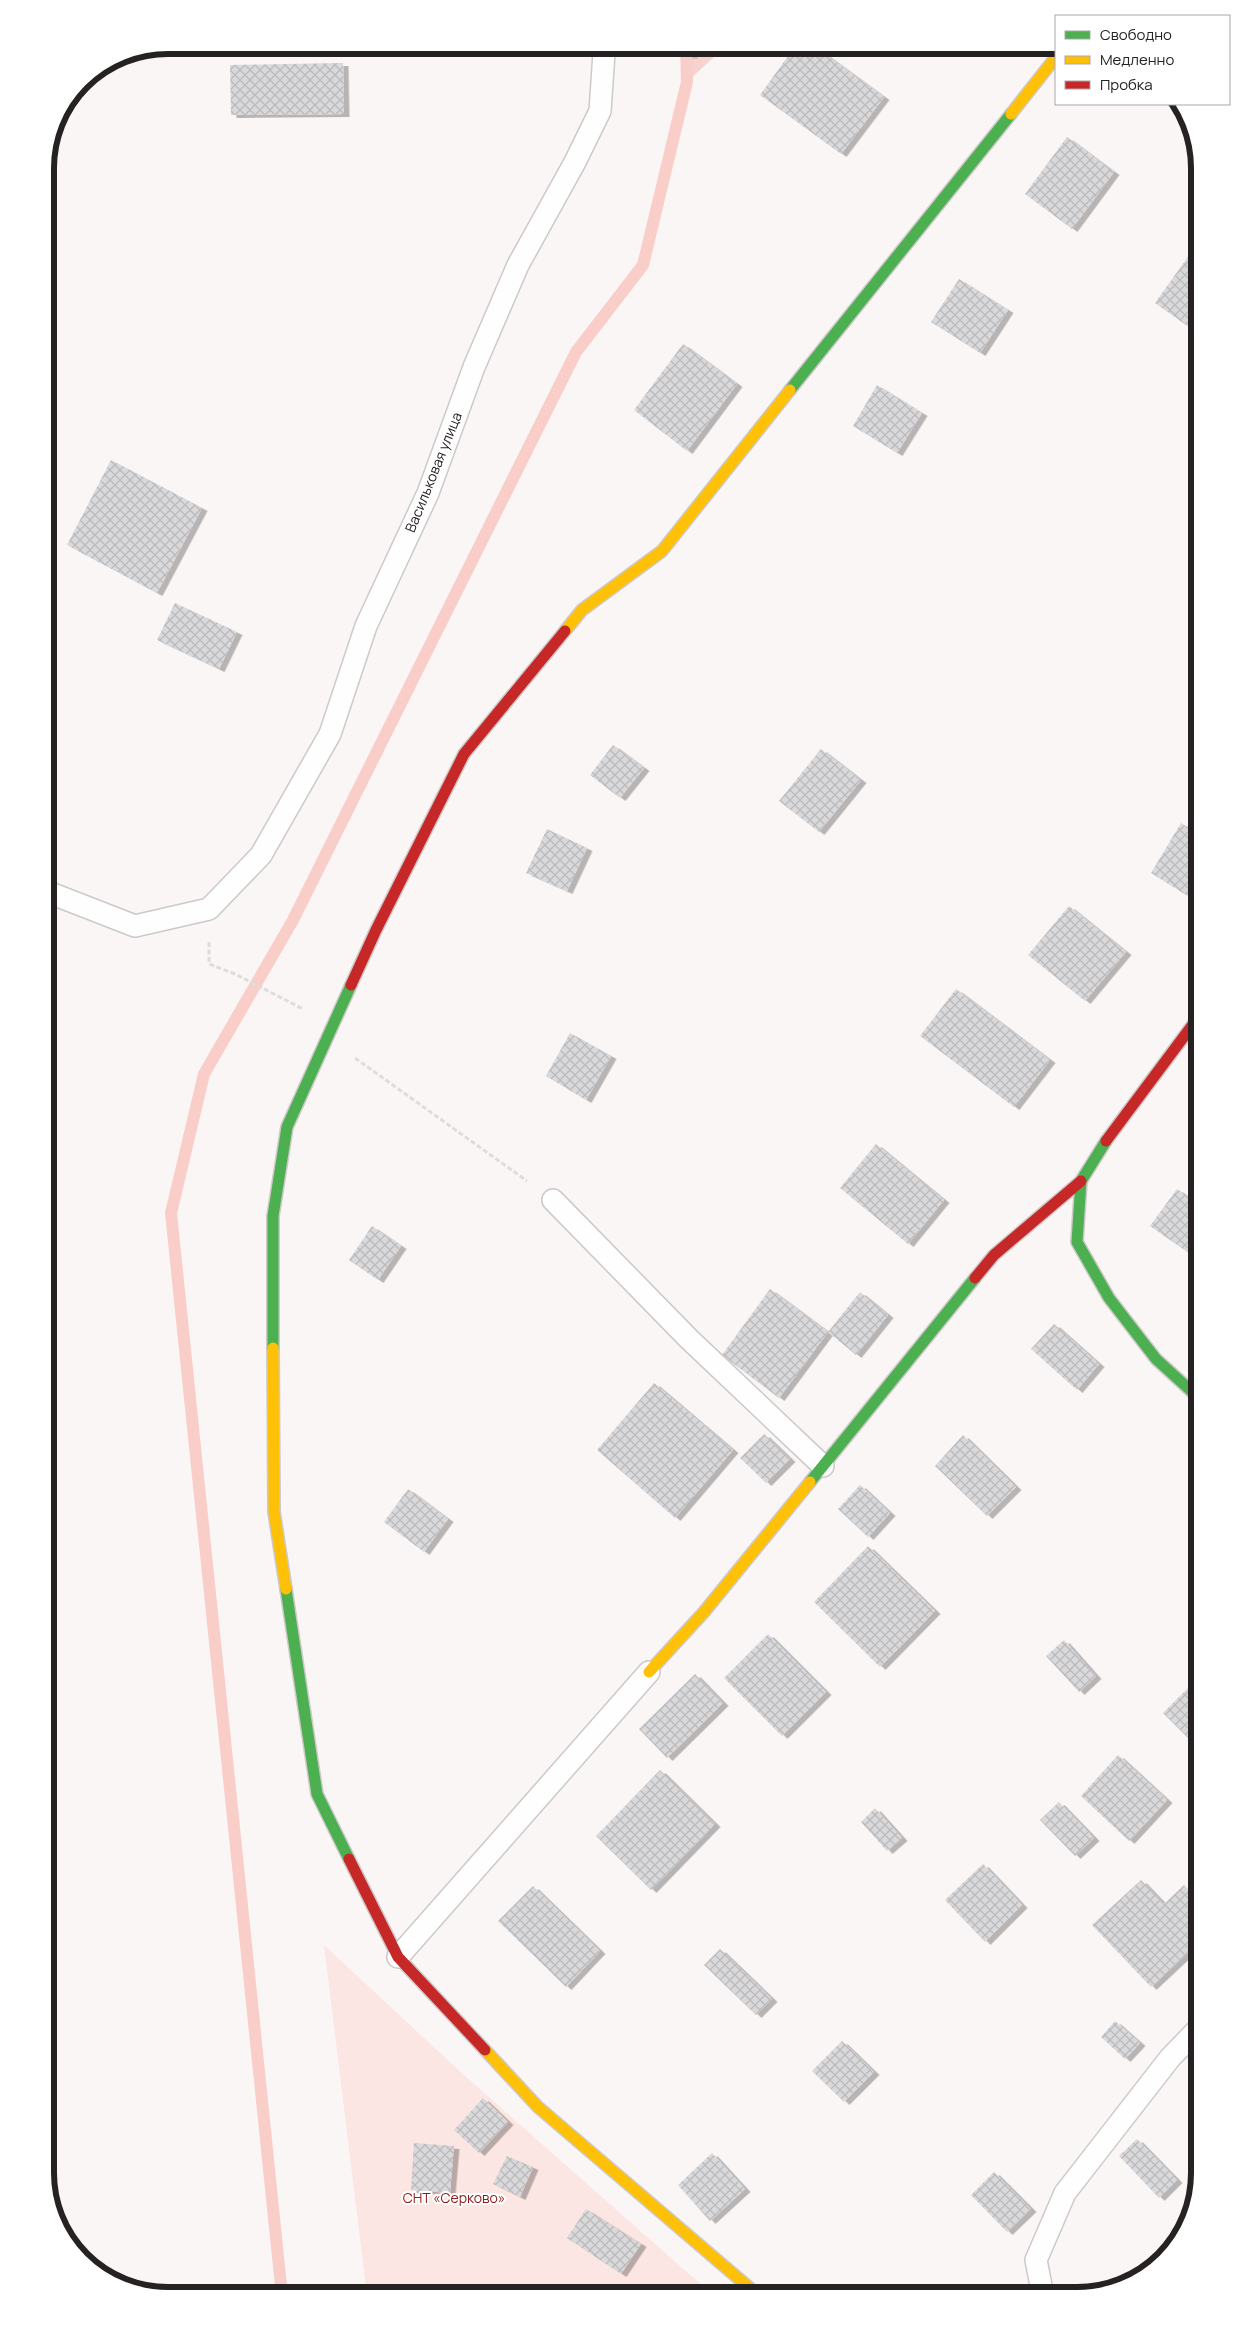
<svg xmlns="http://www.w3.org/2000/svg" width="1245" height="2341" font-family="Manrope,sans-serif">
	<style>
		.forest { fill: url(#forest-firs) }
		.green { fill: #fce6e3 }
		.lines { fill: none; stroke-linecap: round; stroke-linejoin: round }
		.stream { stroke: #facec8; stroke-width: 12 }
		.building { fill: url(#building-cross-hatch); filter: url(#shadow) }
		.lane-casing { stroke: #cdc9c9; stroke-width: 24 }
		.fast-casing { stroke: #cdc9c9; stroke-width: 14 }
		.slow-casing { stroke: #cdc9c9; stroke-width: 14 }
		.jam-casing { stroke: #cdc9c9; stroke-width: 14 }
		.path { stroke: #dedcdc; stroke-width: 3; stroke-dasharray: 5 2.5; stroke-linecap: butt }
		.lane { stroke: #fefefe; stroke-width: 21 }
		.fast { stroke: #4caf50; stroke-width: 11 }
		.slow { stroke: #ffc107; stroke-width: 11 }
		.jam { stroke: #c62828; stroke-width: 11 }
		.labels { text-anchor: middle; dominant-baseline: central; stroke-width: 4; stroke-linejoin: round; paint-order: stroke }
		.street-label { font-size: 14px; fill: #272222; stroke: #fff }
		.park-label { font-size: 14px; fill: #8e1c1b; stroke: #fff }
		.rim { fill: none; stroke: #272222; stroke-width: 6 }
	</style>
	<defs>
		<pattern id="forest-firs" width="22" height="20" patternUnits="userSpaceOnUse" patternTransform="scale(1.25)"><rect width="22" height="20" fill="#f7d3cf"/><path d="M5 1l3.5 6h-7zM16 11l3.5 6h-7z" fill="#d4b5b1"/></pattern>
		<pattern id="building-cross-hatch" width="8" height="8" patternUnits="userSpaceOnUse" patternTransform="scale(1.25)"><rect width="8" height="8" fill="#d9d8da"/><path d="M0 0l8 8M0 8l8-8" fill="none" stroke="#bab9bb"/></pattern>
		<filter id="shadow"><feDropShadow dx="5.5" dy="3" stdDeviation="0" flood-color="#0004"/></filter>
	</defs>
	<rect width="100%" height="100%" fill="#fbf6f6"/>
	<path class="forest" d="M686 45H727L687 82Z"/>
	<path class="green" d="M324 1945 464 2075 714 2296H367Z"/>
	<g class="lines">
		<path class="stream" d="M282 2296 171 1213 204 1074 293 920 576 352 643 265 687 82 686 45"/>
	</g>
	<path class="building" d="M796 45H813L884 97 841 154 760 95Z
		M343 63 344 114 231 115 230 65Z
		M1067 137 1114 172 1072 229 1025 194Z
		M1190 254 1200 261V335L1155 303Z
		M959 279 1008 310 980 353 931 322Z
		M683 344 737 384 687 451 634 410Z
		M877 385 922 413 897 453 853 426Z
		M111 460 202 508 157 593 67 545Z
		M175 603 237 632 219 669 157 640Z
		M613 745 644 768 620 798 590 775Z
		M821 749 861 780 819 832 779 801Z
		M1181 823 1200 835V883L1191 898 1151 873Z
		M547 829 587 848 567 891 526 873Z
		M1069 906 1126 952 1085 1001 1028 955Z
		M956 989 1050 1060 1014 1107 920 1036Z
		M570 1033 611 1056 586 1100 546 1076Z
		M876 1144 944 1200 908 1244 840 1188Z
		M1177 1189 1200 1205V1261L1150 1226Z
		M372 1226 401 1246 378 1280 349 1260Z
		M770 1289 828 1332 779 1398 722 1355Z
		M860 1292 888 1315 856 1355 828 1332Z
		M1054 1324 1099 1364 1077 1390 1031 1349Z
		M654 1383 733 1450 675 1518 597 1450Z
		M764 1434 790 1459 766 1483 740 1458Z
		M963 1435 1016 1487 987 1516 935 1466Z
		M860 1485 890 1513 868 1537 838 1509Z
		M408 1489 448 1519 424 1552 384 1522Z
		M868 1546 935 1611 880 1667 814 1602Z
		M768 1634 826 1692 782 1736 724 1678Z
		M1064 1640 1096 1676 1079 1692 1046 1656Z
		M695 1674 723 1703 667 1758 639 1729Z
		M1200 1676V1738L1194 1744 1163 1713Z
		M1118 1755 1167 1800 1129 1841 1081 1796Z
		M660 1770 715 1824 651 1890 596 1836Z
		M1059 1802 1094 1838 1075 1856 1040 1820Z
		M875 1808 902 1838 887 1851 861 1822Z
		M983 1864 1022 1905 985 1942 945 1900Z
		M1141 1880 1164 1904 1184 1885 1200 1902V1943L1199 1942 1151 1987 1092 1925Z
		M533 1886 600 1951 566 1987 498 1921Z
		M720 1949 772 1999 756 2015 704 1965Z
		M1115 2021 1140 2043 1125 2059 1101 2037Z
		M842 2041 874 2072 844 2102 812 2071Z
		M483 2098 508 2122 479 2153 454 2130Z
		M1137 2139 1177 2180 1159 2198 1119 2156Z
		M414 2143 454 2146 450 2193 411 2190Z
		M712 2153 745 2189 710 2221 678 2185Z
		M507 2156 533 2167 520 2197 493 2184Z
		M994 2172 1031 2209 1007 2232 971 2195Z
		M586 2209 641 2244 621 2274 567 2238Z"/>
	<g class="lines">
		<defs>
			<path id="lane" d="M45 891 135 926 209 909 261 855 330 734 366 626 428 493 474 367 518 265 575 162 600 111 604 53 600 45
				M553 1200 689 1339 823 1466
				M398 1957 649 1672
				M1043 2296 1036 2260 1065 2193 1170 2058 1200 2027"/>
			<path id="fast" d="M790 390 1011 114
				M1106 1141 1081 1181 1077 1242 1109 1298 1156 1359 1200 1399
				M273 1348V1216L287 1127 351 985
				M810 1482 975 1278
				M286 1589 317 1794 349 1859"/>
			<path id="slow" d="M1011 114 1056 57
				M565 631 582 610 662 551 790 390
				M273 1348 274 1512 286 1589
				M649 1672 704 1612 810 1482
				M485 2050 538 2107 759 2296"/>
			<path id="jam" d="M351 985 376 930 464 754 565 631
				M1106 1141 1200 1015
				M975 1278 994 1255 1081 1181
				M349 1859 398 1957 485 2050"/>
		</defs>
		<use href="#lane" class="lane-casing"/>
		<use href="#fast" class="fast-casing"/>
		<use href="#slow" class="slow-casing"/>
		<use href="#jam" class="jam-casing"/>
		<path class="path" d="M209 942V964L235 974 303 1009
			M355 1058 527 1181"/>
		<use href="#lane" class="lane"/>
		<use href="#fast" class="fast"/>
		<use href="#slow" class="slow"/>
		<use href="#jam" class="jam"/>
	</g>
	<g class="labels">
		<g class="street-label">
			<text transform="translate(433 472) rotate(-68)">Васильковая улица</text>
		</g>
		<g class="park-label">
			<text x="454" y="2197">СНТ «Серково»</text>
		</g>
	</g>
	<path d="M0 0H1245V2341H0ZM168 54H1077A114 114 0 0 1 1191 168V2173A114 114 0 0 1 1077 2287H168A114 114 0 0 1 54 2173V168A114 114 0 0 1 168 54Z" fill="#fff" fill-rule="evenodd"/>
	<path class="rim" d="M168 54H1077A114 114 0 0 1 1191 168V2173A114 114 0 0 1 1077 2287H168A114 114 0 0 1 54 2173V168A114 114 0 0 1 168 54Z"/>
	<rect x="1055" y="15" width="175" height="90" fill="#ffffff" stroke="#a9a7a7"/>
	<rect x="1065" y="31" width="25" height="8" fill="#4caf50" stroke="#a9a7a7"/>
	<text x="1100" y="40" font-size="15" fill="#272222">Свободно</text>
	<rect x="1065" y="56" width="25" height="8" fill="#ffc107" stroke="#a9a7a7"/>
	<text x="1100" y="65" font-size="15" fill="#272222">Медленно</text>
	<rect x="1065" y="81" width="25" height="8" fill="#c62828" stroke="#a9a7a7"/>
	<text x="1100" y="90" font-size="15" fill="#272222">Пробка</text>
</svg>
